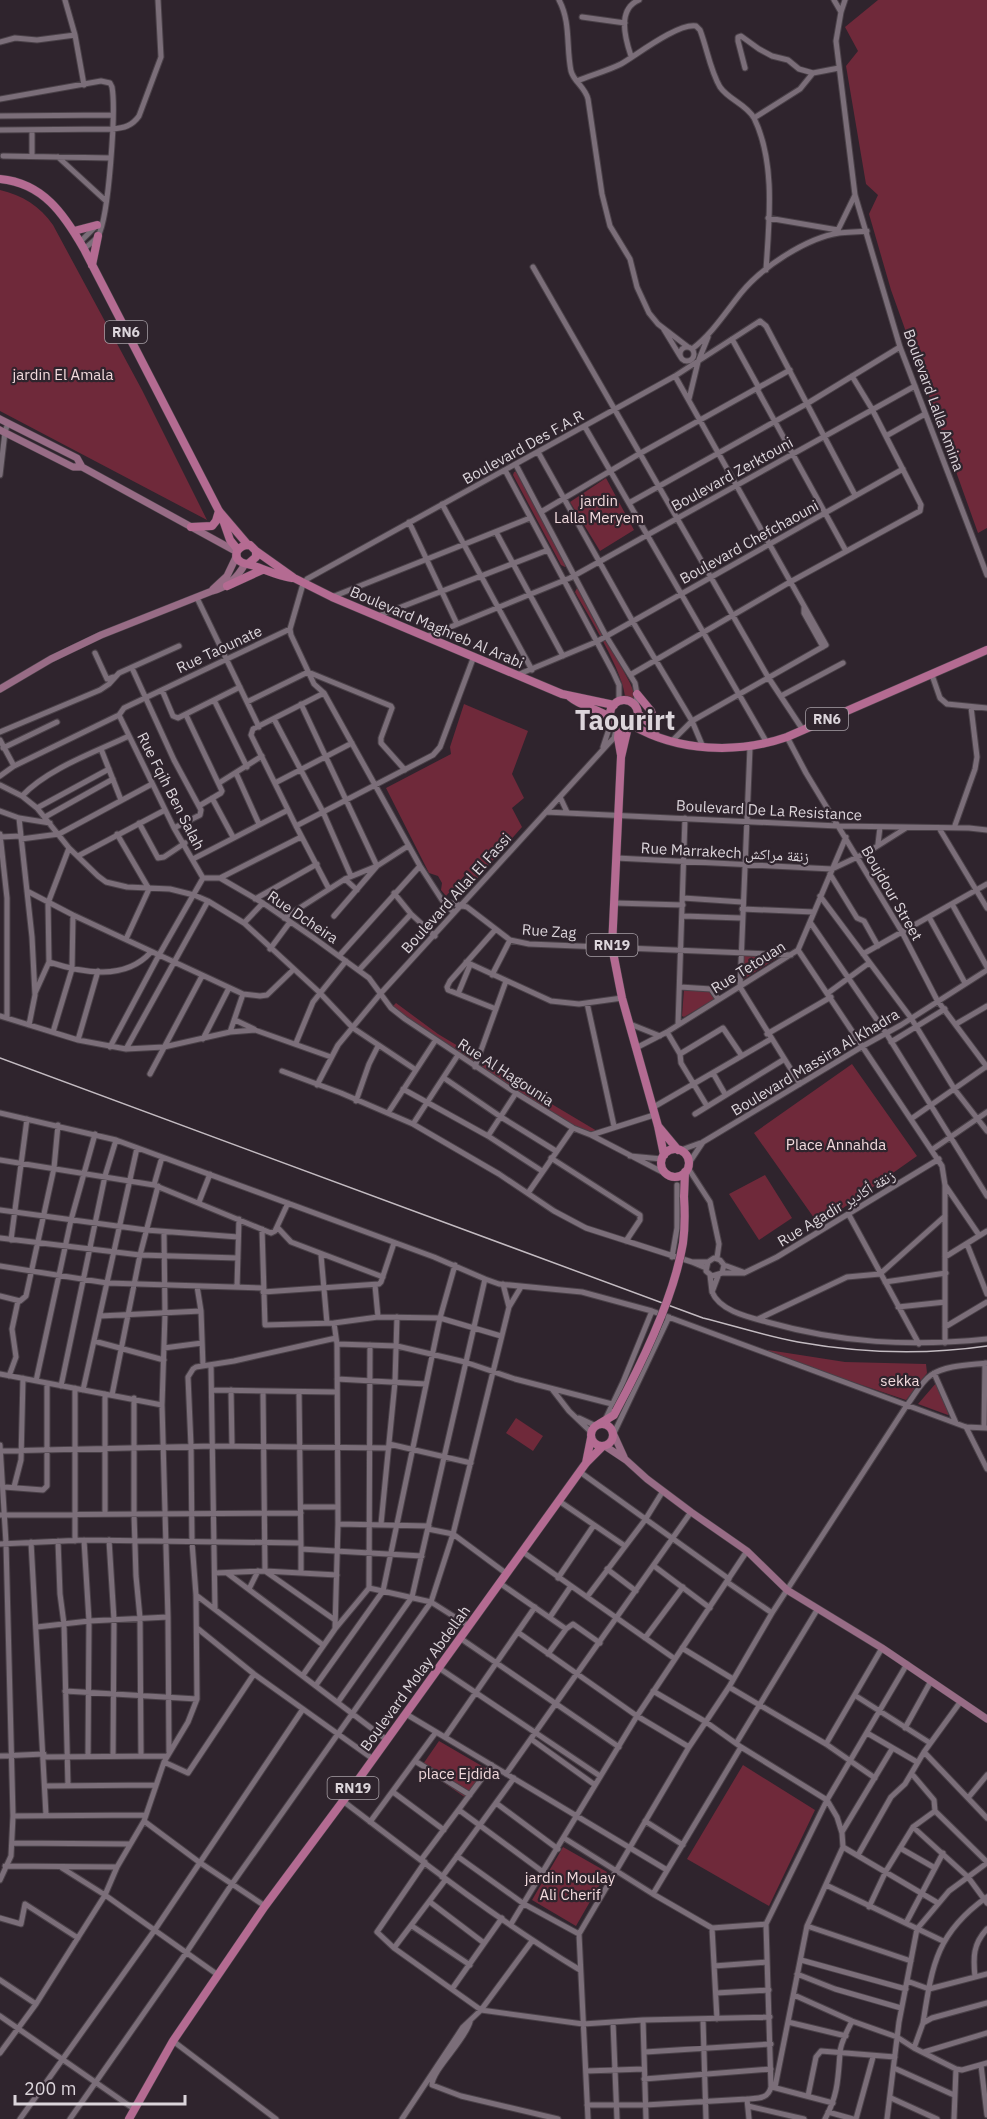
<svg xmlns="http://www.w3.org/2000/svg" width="987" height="2119" font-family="'IBM Plex Sans','Noto Naskh Arabic',sans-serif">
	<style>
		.green { fill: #6f293a }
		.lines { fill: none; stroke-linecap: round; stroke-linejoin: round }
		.street-casing { stroke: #4a4148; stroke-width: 7 }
		.secondary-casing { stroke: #4a4148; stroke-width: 8 }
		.primary-casing { stroke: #4a4148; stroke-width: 9 }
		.street { stroke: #7b6e79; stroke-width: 5 }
		.secondary { stroke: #986c86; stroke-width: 7 }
		.primary { stroke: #b46b92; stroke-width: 8 }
		.rail { stroke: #c3bbc1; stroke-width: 1.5 }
		.primary-bridge-casing { stroke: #4a4148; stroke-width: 9; stroke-linecap: butt }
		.primary-bridge { stroke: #b46b92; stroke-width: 8 }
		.labels { text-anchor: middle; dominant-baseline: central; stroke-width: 4.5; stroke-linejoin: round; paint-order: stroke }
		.shield { fill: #2f242d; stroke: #a8a0a7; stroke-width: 1.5 }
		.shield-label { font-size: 14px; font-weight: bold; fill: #dcd5db }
		.park-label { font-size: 15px; fill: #f2dadd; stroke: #2f242d }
		.street-label { font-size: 15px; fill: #dcd5db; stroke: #2f242d }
		.town-label { font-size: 27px; font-weight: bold; fill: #dcd5db; stroke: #2f242d }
	</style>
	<rect width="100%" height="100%" fill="#2f242d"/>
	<path class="green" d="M878 0H987V528L978 533 891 290 869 214 878 195 866 184 846 66 858 51 845 27Z
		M0 190C22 195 40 206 53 225L142 390 207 520 0 411Z
		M518 471 567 565 565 567 561 565 513 475 514 472Z
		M606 478 634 530 600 551 570 502Z
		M577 588H579L630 683 636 697 635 704 625 702C628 678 587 614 575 592Z
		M464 704 528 731 512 774 524 798 512 808 522 827 474 882 465 875 446 896 441 890 442 883 438 876 429 873 386 788 451 754 450 747Z
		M744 955 776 956 777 958 744 979Z
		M684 989H710L715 999 684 1017 682 1016Z
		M396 1003 438 1034 478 1058 475 1062 438 1041 391 1008Z
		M483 1063 602 1134 591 1137 481 1070Z
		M852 1064 917 1156 819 1225 754 1133Z
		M765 1175 792 1218 759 1240 729 1194Z
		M768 1350 845 1362 926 1364 927 1373 906 1400 767 1353Z
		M937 1382 950 1413 948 1415 918 1404Z
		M516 1418 543 1436 533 1451 506 1433Z
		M439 1741 487 1769 466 1798 421 1767Z
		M743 1765 815 1810 769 1906 687 1859Z
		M563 1847 607 1872 576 1926 532 1900Z"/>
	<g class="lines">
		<defs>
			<path id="street" d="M65 0 75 35 84 85
				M559 0C571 22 566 47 571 71 574 82 585 87 588 99L602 194 610 226 630 259 637 287 649 313 658 324 688 347
				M834 0 841 12
				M845 0 841 12 836 41 855 195 900 347 987 575
				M582 17 625 23
				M0 42 15 38 37 40 75 35
				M631 56C625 38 617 9 639 0
				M745 68 738 41V37L741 36 759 49 772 56 788 60 799 69 813 73
				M577 81C591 75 607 71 621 64 638 54 678 23 696 26L700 30C707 48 710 70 720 87 729 100 746 104 754 118 776 163 769 222 766 270
				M0 99 101 81 110 83 112 87C116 110 109 217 98 236 95 241 88 245 84 249
				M0 116 112 115
				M754 118 800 89 813 73 839 68
				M0 130 112 129C124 128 132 126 139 116L161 57 158 0
				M32 130V156
				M3 156 111 158
				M58 157 106 201
				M768 218 838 230
				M837 232 855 195
				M80 242 96 226
				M533 267 768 677 803 730
				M663 328 680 356
				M732 339 759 388
				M680 354a7 7 0 1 1 14 0a7 7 0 1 1-14 0Z
				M692 349C712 334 725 313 741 293 761 268 806 238 839 233 848 232 858 232 867 231
				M757 389 846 551
				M689 399 698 362 708 337
				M585 427 767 743
				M886 436 925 414
				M538 452 633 622 692 721 703 747
				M516 465 606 636 635 683 637 694 636 706
				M505 470 613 672 619 685V701
				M0 475 5 432 8 423
				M629 503 808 403 900 347
				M442 504 532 670
				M541 512 639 454 790 370
				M409 522 457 624
				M496 532 563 656
				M332 597 530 518
				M197 598 259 727
				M804 606V613L823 647
				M378 616 548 550
				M426 637 570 578 915 386
				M95 653 107 679 113 677
				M132 668 174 760 201 810 200 815 174 828
				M517 675 596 642 903 469
				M630 675 790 582 920 511 921 505 872 409 852 376
				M932 675 940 698 947 704 987 708
				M162 690 173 716 178 718 240 687
				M324 693 253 729 251 735 296 826 329 889
				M781 696 843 663
				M214 700 247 767
				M247 702 308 672 391 706 392 708 381 738V743L405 770
				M301 704 377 866 334 916
				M119 715 124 708 290 629
				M119 715 174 828 203 878
				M186 715 222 791 221 793 199 806
				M274 719 323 812 351 876
				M0 732 100 690 109 684 119 673 179 646
				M787 737 806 773 902 932 937 1000 987 1067
				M0 740 14 766
				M672 741 692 721 826 645 675 376
				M603 747 612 720
				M750 747 740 987 800 1084
				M3 748 57 722
				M101 749 121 800
				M236 773 259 824
				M0 776 14 766 119 715
				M219 783 262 756
				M275 783 352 743
				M0 785 22 796 37 808 69 848 98 876 106 882 127 887 170 889 194 895 208 901 244 923 319 992 353 1028 416 1070
				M22 796C47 769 95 752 129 736
				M560 797 567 812
				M212 798 233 837
				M37 808 109 769
				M0 811 19 818 50 823
				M546 812 838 826 969 828 987 830
				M45 817 113 779
				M19 818 32 937 35 995 29 1025
				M139 823 158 858 164 857 185 843
				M296 826 433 755 440 747 474 656
				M939 828 987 908
				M954 828 975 769 977 757 971 707
				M0 834 7 898V1018
				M117 834 149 889 126 939
				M0 837 21 836
				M21 839 59 834 152 784
				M878 844 880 827
				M78 856 165 810
				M616 858 832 869 868 852 906 828
				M193 859 288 810
				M830 874 857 918 864 921 878 946
				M203 878H220L263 903 314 938 369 978 391 1008 405 1019 516 1093 573 1128 591 1135 668 1175
				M220 878 301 837
				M345 879 357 890
				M27 891 73 915 243 994 260 996 267 995 294 969
				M394 893 411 914 435 936
				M820 896 911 1018 955 1090 987 1131
				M683 898 742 902
				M255 899 317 864
				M443 901 467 907 510 940 529 944 791 955
				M615 903 683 905
				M952 904 987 967
				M742 909 814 912
				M454 913 442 900 420 866 324 693 314 684 291 635 290 629 303 584 307 579 675 376 760 321 766 326 855 495
				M683 916 741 918
				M929 917 965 983
				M284 918 345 879 377 866 408 846
				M810 922 886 1033 987 1196
				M244 923 263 903
				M495 930 450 981 447 987 448 990 496 1009
				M270 949 290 922
				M798 950 942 1166 945 1185V1343
				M863 954 987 884
				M339 956 420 866
				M49 962C83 973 125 981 151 952
				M466 962 551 1001 579 1004 622 998
				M359 970 411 914
				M492 975 510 940
				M680 987 711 989 718 999
				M35 993 49 962 48 903 69 848
				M828 993 869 963
				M458 994 470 965
				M587 1003 614 1126
				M0 1016 78 1040 126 1049 164 1047 230 1032 255 1030 331 1057
				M235 1020 254 1029
				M630 1024 660 1036
				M956 1024 987 1006
				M678 1025 685 818
				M53 1032 72 969 73 915
				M230 1032 243 994
				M667 1032 680 1054 681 1063 707 1106
				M767 1034 831 997
				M203 1039 229 988
				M78 1040 98 971
				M891 1042 945 1009
				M296 1043 313 1002 346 961
				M110 1047 159 955 203 878
				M636 1048 667 1032 798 950 846 837
				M126 1049 208 901
				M680 1054 723 1028 742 1056
				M475 1067 506 981
				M282 1071 341 1093 413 1124 499 1174 554 1211 586 1228 692 1262
				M713 1073 725 1094
				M150 1074 202 976
				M444 1078 501 1117 556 1151
				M317 1085 338 1045 381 993 609 743 614 738 616 730
				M403 1089 488 1136 542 1171
				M356 1101 369 1064 378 1046
				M652 1108 771 1039
				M0 1113 116 1140 434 1257 485 1279 499 1284 582 1292 652 1311 966 1427 987 1428
				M388 1113 435 1041
				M695 1114 783 1060
				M911 1119 987 1066
				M413 1124 458 1055
				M591 1135 654 1115
				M488 1136 516 1093
				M933 1149 987 1112
				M681 1150 703 1142 863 1046 901 1025 987 970
				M630 1156 662 1159
				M551 1158 640 1215V1220L626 1241
				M0 1160 154 1185 271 1233 275 1231 288 1203
				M689 1163 703 1142
				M688 1168 710 1202 719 1244 717 1258
				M154 1185 162 1157
				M945 1185 979 1235
				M528 1193 573 1128
				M199 1202 210 1174
				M0 1210 146 1230 238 1237
				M849 1215 919 1344
				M277 1227 291 1242 383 1277
				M262 1229 265 1325 334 1323 378 1317 440 1318 501 1336
				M164 1232 165 1314 162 1405 168 1617 169 1752
				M0 1238 140 1255 238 1258
				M11 1240 27 1119
				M967 1244 987 1294
				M321 1255 327 1323
				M672 1257 677 1228V1185
				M945 1257 987 1231
				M724 1265 743 1272
				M0 1266 107 1283 263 1288
				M706 1268 692 1262H708
				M722 1273 724 1265 720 1260 714 1258 708 1262 706 1271 712 1276 722 1273H744L777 1257 939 1159
				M710 1275 712 1292 718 1276
				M885 1282 946 1273
				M503 1284 509 1307
				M375 1285 378 1317
				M197 1286 201 1311 203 1366
				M237 1287 239 1219
				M263 1292 379 1284 381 1282 394 1243
				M712 1292C720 1311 748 1317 767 1322 841 1343 910 1347 987 1339
				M0 1296 20 1301 26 1296 54 1168 58 1125
				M898 1307 945 1302
				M100 1316 201 1311
				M758 1319 847 1277 880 1274 945 1216
				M334 1323 337 1344 338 1524 335 1629
				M945 1327 987 1302
				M94 1341 164 1360
				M337 1344 397 1346 465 1362 515 1379 612 1404
				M164 1348 202 1343
				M211 1366 215 1609
				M934 1373 956 1423
				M0 1374 162 1405
				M9 1376 16 1357 12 1329 18 1301
				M337 1379 426 1384
				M36 1381 71 1220 95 1134
				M61 1386 105 1176 116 1140
				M552 1389 569 1411 591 1432
				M83 1390 137 1148
				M212 1390 337 1392
				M231 1390 232 1446
				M263 1392 265 1571 335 1620
				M299 1392 301 1549 422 1556
				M105 1394V1514
				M112 1395 140 1255 158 1186
				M134 1398V1514L136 1576 140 1618 141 1756
				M579 1418 596 1426
				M605 1420 623 1382 652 1311
				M966 1427 987 1469
				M984 1428 985 1363
				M614 1433 669 1317
				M389 1444 471 1463
				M0 1445 6 1543 13 1816 11 1856 0 1880
				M0 1451 214 1446 389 1448
				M580 1472 729 1579
				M4 1487 43 1490 47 1486V1384
				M14 1487 21 1460 23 1378
				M559 1501 625 1546
				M301 1507H338
				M0 1515 301 1513
				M338 1524 429 1526
				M381 1524 395 1382 397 1317
				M428 1529 453 1534 507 1574
				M84 1540 89 1621 88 1756
				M109 1540 114 1620 113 1756
				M58 1541 60 1594 64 1624 68 1786
				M75 1541V1388
				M31 1542 46 1815
				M0 1544 84 1540 301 1543
				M523 1552 675 1659
				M654 1566 710 1608
				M607 1569 636 1591
				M215 1573 265 1571 337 1575
				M227 1573 323 1645
				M301 1573V1549
				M558 1578 594 1525
				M727 1582 772 1613
				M501 1584 566 1629 573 1624 600 1643
				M369 1588 431 1602 469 1626
				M249 1589 258 1571
				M196 1595 387 1740
				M587 1597 645 1520 663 1491
				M550 1617 571 1586
				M37 1627 89 1621 168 1617
				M197 1628 254 1674 373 1759
				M519 1633 637 1716 689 1747
				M460 1638 619 1747
				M645 1638 683 1587
				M682 1648 733 1679
				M548 1654 566 1629
				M439 1668 600 1776
				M303 1675 335 1629 369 1588 370 1345
				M316 1685 383 1591 440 1318 455 1265
				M729 1687 826 1744 875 1778
				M65 1691 197 1699
				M653 1691 706 1722 741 1747 653 1894
				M856 1696 930 1743
				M338 1702 412 1597 485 1279
				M406 1714 667 1870
				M905 1728 931 1681
				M867 1733 917 1762
				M445 1737 535 1607
				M531 1739 595 1785
				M737 1742 817 1610
				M826 1744 882 1648
				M741 1747 827 1800 837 1817 842 1833 843 1847 807 1926 775 2087
				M924 1752 987 1818
				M0 1756 44 1754
				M44 1757 167 1756
				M415 1761 470 1795
				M164 1762 188 1773 254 1674
				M506 1774 691 1512
				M45 1786 156 1785
				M393 1792 444 1830
				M968 1798 987 1775
				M343 1801C420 1860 497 1920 580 1970
				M496 1803 558 1849
				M459 1810 543 1872
				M935 1811 987 1862
				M13 1816 146 1815
				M144 1821 199 1862 265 1906
				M645 1821 683 1845
				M370 1822 436 1732
				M842 1832 892 1749
				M564 1838 653 1894 712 1928 766 1924
				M12 1843 130 1844
				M843 1847 938 1903
				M900 1848 935 1868
				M858 1855 891 1797 905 1784 924 1752 961 1701
				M457 1856 524 1904 579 1934
				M421 1860 492 1765
				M425 1862 377 1932 394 1948 481 2010 583 2024 643 2020 770 2017
				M987 1863 968 1877 987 1903
				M5 1866 117 1867
				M62 1868 105 1895 218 1975
				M442 1877 514 1778
				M826 1885 943 1941
				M430 1902 484 1943
				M869 1907 886 1871 913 1827 935 1811 934 1800 912 1774
				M0 1918 21 1924 25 1904 78 1938
				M906 1923 943 1853
				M511 1924 637 1716 747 1551
				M412 1926 470 1965
				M807 1926 911 1961
				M712 1928 717 2019
				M394 1948 446 1879
				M801 1960 906 1989
				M714 1966 767 1962
				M797 1974 835 1989 901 2008
				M975 1977C973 1957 973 1944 987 1929
				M0 1980 36 2004
				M907 1981 929 1989 987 1974
				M452 1989 502 1918
				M716 1993 769 1990
				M794 1995 852 2021 897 2037 914 2048 956 2069 962 2070 987 2063
				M0 2016 134 2109
				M643 2020 646 2119
				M703 2020 706 2119
				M470 2022C464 2042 432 2070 432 2085L461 2096 558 2119
				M613 2022 617 2119
				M788 2022 846 2036
				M923 2023C932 1966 936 1933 987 1897
				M173 2041 276 2119
				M914 2048 923 2023 932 2018 987 2003
				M645 2052 771 2044
				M924 2052 987 2033
				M0 2053 36 2004 105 1895 117 1867 144 1821 164 1762 188 1722 197 1699 196 1595 192 1542 191 1446 188 1377 193 1369 196 1367 234 1361 336 1338
				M981 2065 987 2115
				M894 2068 954 2095
				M586 2071 644 2069
				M644 2079 771 2069
				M772 2087 833 2103
				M808 2096 816 2057 821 2051 895 2057
				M891 2098 937 2119
				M587 2105H645L747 2099
				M748 2106 804 2119
				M828 2112 853 2119
				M20 2119 154 1931 303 1709
				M70 2119 186 1953 232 1884 431 1602 453 1534 509 1307 521 1287
				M402 2119 463 2027 481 2010 532 1941
				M588 2119 579 1934 689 1747 729 1687 772 1613 907 1405C914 1396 921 1382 931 1375 946 1365 970 1365 987 1363
				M749 2119 747 2099C759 2098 768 2099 771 2087L766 1924 827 1800 907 1664
				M825 2119C838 2095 838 2079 840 2053 840 2043 848 2030 852 2021
				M856 2119 873 2057
				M887 2119 899 2022 917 1929 949 1891 968 1877 913 1827
				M954 2119 956 2069"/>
			<path id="secondary" d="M0 419 77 458 82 467
				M0 430 73 467H82L237 552
				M213 589 227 576 237 555
				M0 689 51 659 101 635 212 591C228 587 237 578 245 564
				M614 1435 624 1457
				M605 1446 626 1460 647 1479 691 1512 747 1551 787 1590 882 1648 987 1719"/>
			<path id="primary" d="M0 179C43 183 64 214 84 249L219 511 248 545
				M74 231 97 225
				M92 265 98 236
				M222 517 230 540 238 550
				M191 527 212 526 216 521 219 511
				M256 551 294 578 332 597 562 694 614 705
				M248 564 256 557V551L250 545C240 544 230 555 241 562 244 564 248 564 251 565 265 569 277 576 292 578
				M227 586 262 570
				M637 694 651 711 656 728
				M570 697C582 707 598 709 611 718
				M610 714a14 14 0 1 1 28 0a14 14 0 1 1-28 0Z
				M638 714 657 729
				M632 725C678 752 738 754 787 737L987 650
				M619 727 618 738 621 755
				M628 727 621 757 612 947 622 998 658 1126 664 1155
				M658 1126 678 1150
				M661 1163a14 14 0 1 1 28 0a14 14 0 1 1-28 0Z
				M684 1197 685 1172
				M591 1435a11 11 0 1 1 22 0a11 11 0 1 1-22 0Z
				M599 1424 614 1415 616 1411
				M586 1463 591 1438
				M129 2119 173 2041 265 1906 343 1801 586 1463 602 1447"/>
		</defs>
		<use href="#street" class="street-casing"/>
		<use href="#secondary" class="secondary-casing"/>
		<use href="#primary" class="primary-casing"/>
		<use href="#street" class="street"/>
		<use href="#secondary" class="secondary"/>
		<use href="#primary" class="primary"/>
		<path class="rail" d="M0 1058 703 1318C735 1326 766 1336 798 1342 860 1353 925 1355 987 1346"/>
		<defs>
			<path id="primary-bridge" d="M616 1411C642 1363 674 1297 683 1243 685 1228 685 1213 684 1197"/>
		</defs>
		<use href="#primary-bridge" class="primary-bridge-casing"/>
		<use href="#primary-bridge" class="primary-bridge"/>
	</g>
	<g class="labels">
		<g class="shield">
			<rect x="105" y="321" width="42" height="22" rx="4.5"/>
			<rect x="806" y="708" width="42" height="22" rx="4.5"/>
			<rect x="586.5" y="934" width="51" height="22" rx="4.5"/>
			<rect x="327.5" y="1777" width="51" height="22" rx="4.5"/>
		</g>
		<g class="shield-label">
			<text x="126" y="332">RN6</text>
			<text x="827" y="719">RN6</text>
			<text x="612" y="945">RN19</text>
			<text x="353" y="1788">RN19</text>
		</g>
		<g class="park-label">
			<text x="63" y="374">jardin El Amala</text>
			<text x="599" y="500">jardin<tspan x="599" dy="17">Lalla Meryem</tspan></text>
			<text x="836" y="1144">Place Annahda</text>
			<text x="900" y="1380">sekka</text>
			<text x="459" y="1773">place Ejdida</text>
			<text x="570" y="1877">jardin Moulay<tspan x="570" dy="17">Ali Cherif</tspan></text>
		</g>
		<g class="street-label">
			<text transform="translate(934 400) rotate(70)">Boulevard Lalla Amina</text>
			<text transform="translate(523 447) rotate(-29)">Boulevard Des F.A.R</text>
			<text transform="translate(732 474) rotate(-29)">Boulevard Zerktouni</text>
			<text transform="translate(749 542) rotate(-29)">Boulevard Chefchaouni</text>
			<text transform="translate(437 627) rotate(23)">Boulevard Maghreb Al Arabi</text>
			<text transform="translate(219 649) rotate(-25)">Rue Taounate</text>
			<text transform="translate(171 791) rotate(63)">Rue Fqih Ben Salah</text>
			<text transform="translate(769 810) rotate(3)">Boulevard De La Resistance</text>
			<text transform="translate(725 852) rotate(3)">Rue Marrakech زنقة مراكش</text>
			<text transform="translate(456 893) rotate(-48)">Boulevard Allal El Fassi</text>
			<text transform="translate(892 893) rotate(60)">Boujdour Street</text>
			<text transform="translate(303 917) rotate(34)">Rue Dcheira</text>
			<text transform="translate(549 931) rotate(4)">Rue Zag</text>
			<text transform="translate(748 967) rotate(-32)">Rue Tetouan</text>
			<text transform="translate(815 1062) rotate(-31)">Boulevard Massira Al Khadra</text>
			<text transform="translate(506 1072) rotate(33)">Rue Al Hagounia</text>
			<text transform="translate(836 1208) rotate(-31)">Rue Agadir زنقة أكادير</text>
			<text transform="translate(415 1678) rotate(-54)">Boulevard Molay Abdellah</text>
		</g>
		<g class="town-label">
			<text x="625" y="719">Taourirt</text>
		</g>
	</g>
	<path d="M15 2095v9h170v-9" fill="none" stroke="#dcd5db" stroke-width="3"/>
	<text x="24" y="2095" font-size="18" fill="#dcd5db" stroke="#2f242d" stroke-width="4.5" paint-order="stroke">200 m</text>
</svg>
